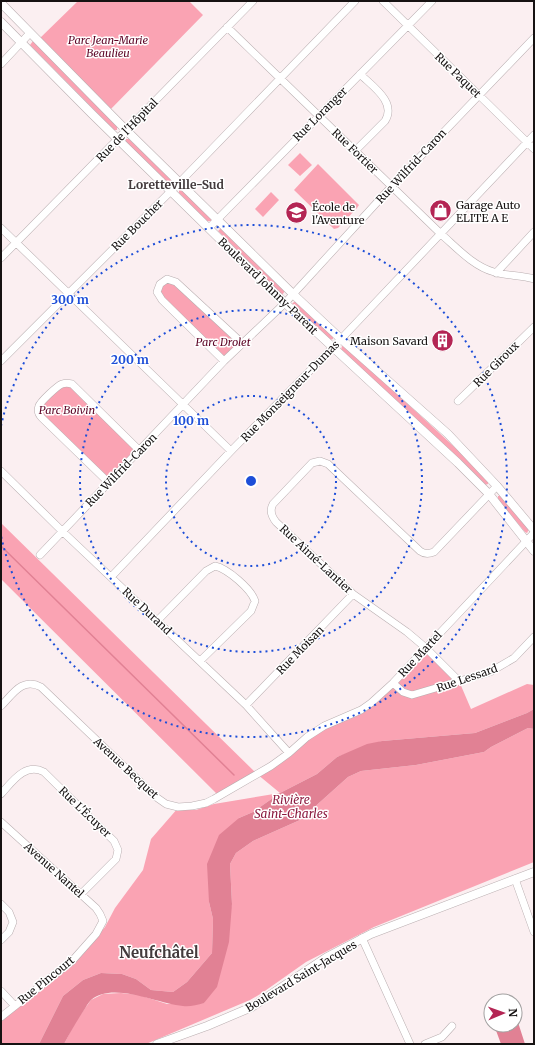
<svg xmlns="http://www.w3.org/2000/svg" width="535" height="1045" font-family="Merriweather,serif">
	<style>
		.green { fill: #faa3b3 }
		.water { fill: #e18194 }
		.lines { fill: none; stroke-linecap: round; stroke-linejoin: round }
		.stream { stroke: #e18194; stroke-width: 1.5 }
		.minor-casing { stroke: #b9aeb0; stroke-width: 8 }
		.tertiary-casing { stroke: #b9aeb0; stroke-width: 9 }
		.minor { stroke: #fff; stroke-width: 7 }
		.tertiary { stroke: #fff; stroke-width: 8 }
		.ring { fill: none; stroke: #1d4ed8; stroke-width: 2; stroke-dasharray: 2 4 }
		.labels { text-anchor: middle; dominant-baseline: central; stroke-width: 3; stroke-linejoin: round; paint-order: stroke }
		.park-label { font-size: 11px; font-style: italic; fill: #5c0324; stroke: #fff }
		.street-label { font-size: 11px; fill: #161212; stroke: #fff }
		.poi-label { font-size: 11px; fill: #161212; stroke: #fff; text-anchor: start }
		.neighbourhood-label { font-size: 12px; font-weight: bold; fill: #433a3c; stroke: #fff }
		.water-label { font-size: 12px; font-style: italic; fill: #8c1b40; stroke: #fff }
		.district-label { font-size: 15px; font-weight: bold; fill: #433a3c; stroke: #fff }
		.centre { fill: #1d4ed8; stroke: #fff; stroke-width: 2 }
		.ring-label { font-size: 12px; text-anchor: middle; font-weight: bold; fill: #1d4ed8; stroke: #fff; stroke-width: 3; stroke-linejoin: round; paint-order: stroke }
	</style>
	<rect width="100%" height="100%" fill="#fbeff1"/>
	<path class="green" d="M78 1H189L203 15 108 112 38 40Z
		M33 41 117 126V130H114L30 45Z
		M126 139H129L171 179V182L168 183 126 142Z
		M300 153 312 165 300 176 288 165Z
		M318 164 359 205 357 208 338 228 334 229 294 190Z
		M179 190H182L211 218V221H207L179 193Z
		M271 192 279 200 263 217 255 209Z
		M221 228 285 291 282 295 218 231Z
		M172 280 242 343 224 361 162 300 158 287Z
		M294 302H297L333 337V339L330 340 293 306 292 304Z
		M342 346 346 347 461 453 488 482V484L485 485 341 350Z
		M68 383 140 451 108 482 42 418 41 403Z
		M498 496H500L529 529 527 533 525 532 498 500Z
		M1 523 257 774 307 737 361 710 426 648 459 681 471 709 527 684 534 685V709L527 713 475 733 382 741 337 757 317 774 280 793 253 812 239 818 209 902 213 919 212 953 187 982 173 992 151 990 136 979 122 974 101 973 83 980 63 996 39 1044H1V1019L72 965 105 927 115 908 143 870 151 839 178 808 196 810 214 804 280 793 257 774 219 796 1 579Z
		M528 728 534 729V862L374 927 306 962 262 993 250 1000 146 1044H64L76 1021 91 1000 103 994 121 993 139 995 167 1004 204 1003 232 904 230 864 236 853 253 841 300 820 348 777 361 771 416 765 484 752 491 747Z"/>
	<path class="water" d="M534 709V729L528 728 491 747 484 752 416 765 361 771 348 777 300 820 253 841 236 853 230 864 232 904 229 942 217 987 204 1003C197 1005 189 1007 183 1006 158 1004 113 981 91 1000 89 1002 87 1005 86 1007 78 1019 71 1031 64 1044H39L63 996 83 980 101 973 122 974 136 979 151 990 173 992 187 982 212 953 213 919 209 902 207 864 219 835 239 818 253 812 280 793 317 774 337 757 367 744 382 741 475 733 527 713Z
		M515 1013 525 1044H501L494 1025H515Z"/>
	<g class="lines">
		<path class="stream" d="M1 546 234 775"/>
		<defs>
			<path id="minor" d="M383 1 534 149
				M227 27 441 234C457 248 473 266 494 272 507 276 521 275 534 279
				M1 64 30 33
				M355 151 385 121C397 102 372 86 360 74
				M1 228 231 451
				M209 228 432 1
				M1 258 253 1
				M496 273 534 232
				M1 361 180 182 355 1
				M224 361 162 300 157 292 160 284 167 279 176 282 242 343
				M458 401 534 327
				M1 471 63 532 246 705 289 753
				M108 482 42 418C39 415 37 411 39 406 40 402 57 386 62 384 65 383 68 383 72 384L140 451
				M40 555 224 361 285 303 392 186 534 38
				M111 577 231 451 341 339 534 135
				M157 621 206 571 215 566C228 569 251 589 255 601L251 611 200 661
				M459 681 426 648 407 632 353 594 276 522C272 517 269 511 273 504L312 463 320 461 328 464 420 551C424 554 429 554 434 552L497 486
				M393 683 403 692 412 695 490 672 514 658 534 637
				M246 705 353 594
				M1 706C13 694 22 677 41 687L156 797 166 804 178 807 192 806 206 803 214 799 271 766 289 753 307 737 324 726 361 710 371 703 393 683 534 533
				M1 794C12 782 25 762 44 772L114 841 118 850 116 859 81 894
				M1 822 96 908 100 914 103 921 96 934 72 961 1 1017
				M515 879 534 932
				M1 904 9 912 13 922 9 932 1 940
				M362 938 410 1044
				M1 991 14 1005
				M425 1044 442 1037 452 1026"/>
			<path id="tertiary" d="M1 3 126 130 294 295 341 339 448 434 497 486 534 530
				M1 22 92 114 285 303 458 463 489 494 534 551
				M157 1044 207 1026 252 1007 327 957 371 934 534 872"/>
		</defs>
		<use href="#minor" class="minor-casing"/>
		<use href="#tertiary" class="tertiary-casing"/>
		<use href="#minor" class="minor"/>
		<use href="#tertiary" class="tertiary"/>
	</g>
	<g class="ring">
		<circle cx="251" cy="481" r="85"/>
		<circle cx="251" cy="481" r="171"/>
		<path d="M1 426A256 256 0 1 1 1 536"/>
	</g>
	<defs>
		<symbol id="shop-disc" viewBox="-11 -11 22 22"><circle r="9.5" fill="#b42554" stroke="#fff"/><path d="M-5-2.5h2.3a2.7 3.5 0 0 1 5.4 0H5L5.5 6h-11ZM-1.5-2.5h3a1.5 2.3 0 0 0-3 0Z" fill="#fff"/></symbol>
		<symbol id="school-disc" viewBox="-11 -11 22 22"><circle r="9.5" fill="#b42554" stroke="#fff"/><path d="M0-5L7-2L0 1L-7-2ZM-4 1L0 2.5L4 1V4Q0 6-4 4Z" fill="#fff"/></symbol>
		<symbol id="building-disc" viewBox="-11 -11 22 22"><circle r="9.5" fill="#b42554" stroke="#fff"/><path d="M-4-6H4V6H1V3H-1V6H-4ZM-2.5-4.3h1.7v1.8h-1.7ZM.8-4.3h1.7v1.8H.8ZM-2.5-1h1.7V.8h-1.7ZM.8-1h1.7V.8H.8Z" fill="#fff"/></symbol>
	</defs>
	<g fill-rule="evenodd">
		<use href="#shop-disc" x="428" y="198" width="25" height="25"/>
		<use href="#school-disc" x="284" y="200" width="25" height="25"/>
		<use href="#building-disc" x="430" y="328" width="25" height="25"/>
	</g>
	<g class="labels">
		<g class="park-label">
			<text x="108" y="40">Parc Jean-Marie<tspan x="108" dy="13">Beaulieu</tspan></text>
			<text x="223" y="342">Parc Drolet</text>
			<text x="67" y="410">Parc Boivin</text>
		</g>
		<g class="street-label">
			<text transform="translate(458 75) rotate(44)">Rue Paquet</text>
			<text transform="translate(320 114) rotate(-45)">Rue Loranger</text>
			<text transform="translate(127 130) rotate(-46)">Rue de l'Hôpital</text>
			<text transform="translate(355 151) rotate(44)">Rue Fortier</text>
			<text transform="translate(411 166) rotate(-47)">Rue Wilfrid-Caron</text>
			<text transform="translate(137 225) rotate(-45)">Rue Boucher</text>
			<text transform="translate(268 286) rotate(44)">Boulevard Johnny-Parent</text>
			<text transform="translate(496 364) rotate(-45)">Rue Giroux</text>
			<text transform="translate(290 391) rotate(-46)">Rue Monseigneur-Dumas</text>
			<text transform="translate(121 470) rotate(-46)">Rue Wilfrid-Caron</text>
			<text transform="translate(316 559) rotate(43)">Rue Aimé-Lantier</text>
			<text transform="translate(147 611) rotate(43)">Rue Durand</text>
			<text transform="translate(300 650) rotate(-46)">Rue Moisan</text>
			<text transform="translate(420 654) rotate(-47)">Rue Martel</text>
			<text transform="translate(467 678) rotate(-19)">Rue Lessard</text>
			<text transform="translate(126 768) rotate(43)">Avenue Becquet</text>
			<text transform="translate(85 812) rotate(44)">Rue L'Écuyer</text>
			<text transform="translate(54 870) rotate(42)">Avenue Nantel</text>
			<text transform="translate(301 976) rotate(-31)">Boulevard Saint-Jacques</text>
			<text transform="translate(46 980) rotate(-39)">Rue Pincourt</text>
		</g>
		<g class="poi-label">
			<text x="456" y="205">Garage Auto<tspan x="456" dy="13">ELITE A E</tspan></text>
			<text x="312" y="207">École de<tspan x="312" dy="13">l'Aventure</tspan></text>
			<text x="428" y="341" text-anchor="end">Maison Savard</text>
		</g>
		<g class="neighbourhood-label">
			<text x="176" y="184">Loretteville-Sud</text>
		</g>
		<g class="water-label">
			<text x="291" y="799">Rivière<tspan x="291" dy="14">Saint-Charles</tspan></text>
		</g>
		<g class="district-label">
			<text x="159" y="952">Neufchâtel</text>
		</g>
	</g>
	<circle cx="251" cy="481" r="6" class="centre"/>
	<g class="ring-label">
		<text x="70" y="304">300 m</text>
		<text x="130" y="364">200 m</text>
		<text x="191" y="425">100 m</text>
	</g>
	<rect width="535" height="1045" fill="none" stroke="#161212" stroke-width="4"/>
	<g transform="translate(503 1013) rotate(88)"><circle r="19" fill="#ffffff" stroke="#a2a0a0"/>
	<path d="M0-3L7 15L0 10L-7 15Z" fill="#b42554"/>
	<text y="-6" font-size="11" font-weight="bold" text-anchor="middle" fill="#161212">N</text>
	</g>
</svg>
